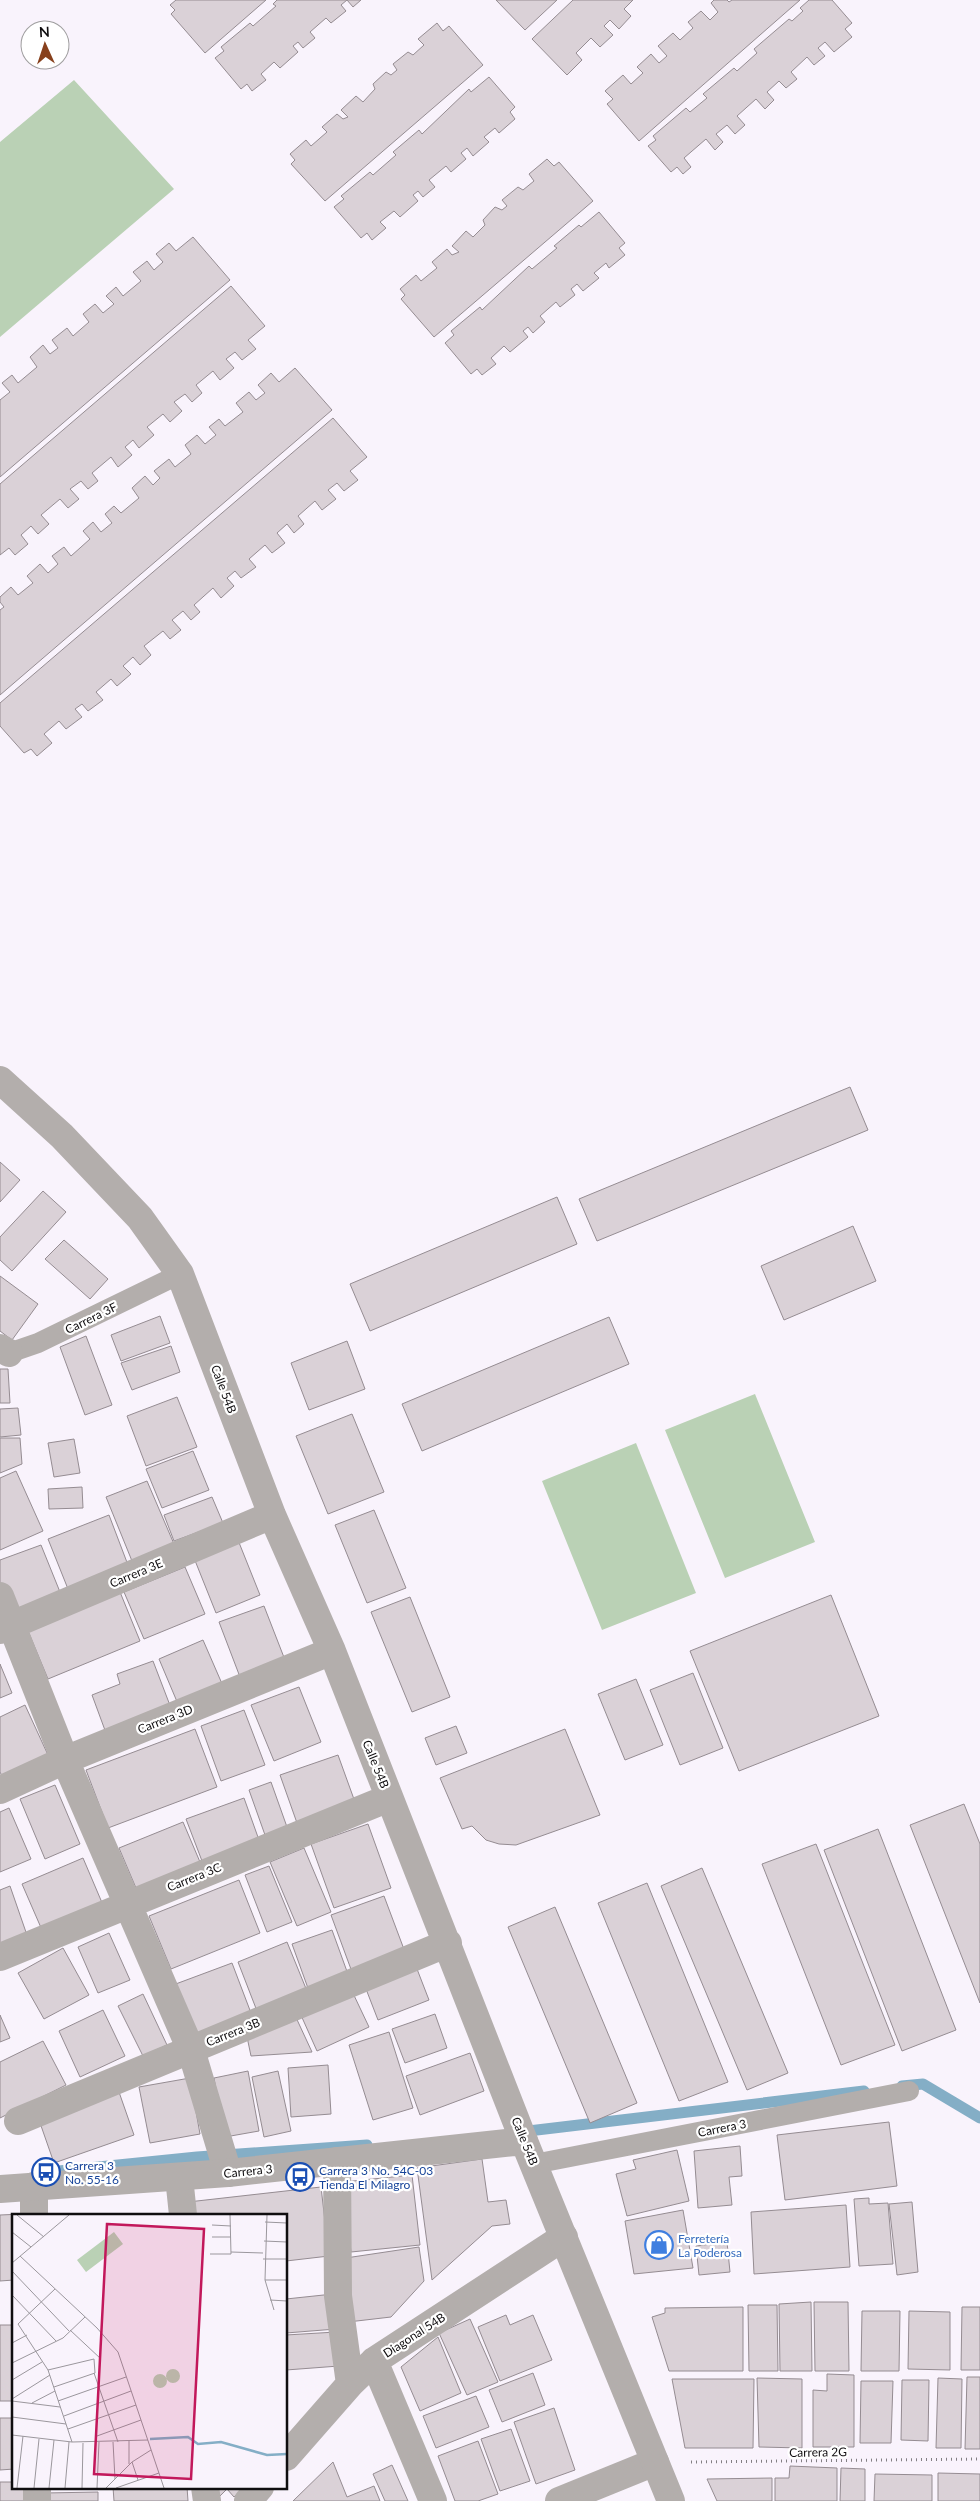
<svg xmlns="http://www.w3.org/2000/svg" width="980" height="2501" font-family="Lato,sans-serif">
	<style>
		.green { fill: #bad1b5 }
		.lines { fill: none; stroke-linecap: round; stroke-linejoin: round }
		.stream { stroke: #84aec6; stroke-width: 11 }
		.building { fill: #dad1d7; stroke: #958c92 }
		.path { stroke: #837f84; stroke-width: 3; stroke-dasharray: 1 4; stroke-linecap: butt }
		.service { stroke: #b3aeac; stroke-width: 20 }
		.minor { stroke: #b3aeac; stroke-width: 28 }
		.tertiary { stroke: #b3aeac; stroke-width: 28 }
		.labels { text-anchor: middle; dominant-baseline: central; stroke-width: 4.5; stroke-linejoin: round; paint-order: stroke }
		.street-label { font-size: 12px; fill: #0f0d0f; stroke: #fff }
		.transit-label { font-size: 12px; fill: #164399; stroke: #fff; text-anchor: start }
		.shop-label { font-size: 12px; fill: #366cbe; stroke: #fff; text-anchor: start }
		.inset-river { fill: none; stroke: #84aec6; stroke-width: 2.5 }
		.inset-road { fill: none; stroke: #9b979d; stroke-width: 1 }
		.view { fill: #c2185b; fill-opacity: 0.15; stroke: #c2185b; stroke-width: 2.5 }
		.inset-edge { fill: none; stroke: #0f0d0f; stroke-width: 2.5 }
	</style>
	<rect width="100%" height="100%" fill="#f9f3fc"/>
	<path class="green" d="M74 80 174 189 0 337V142Z
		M755 1394 815 1542 725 1578 665 1430Z
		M636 1443 696 1593 602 1630 542 1481Z"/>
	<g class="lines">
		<path class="stream" d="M902 2086 923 2084 980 2118
			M520 2132 864 2091
			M49 2172 197 2157 367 2145"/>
	</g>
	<path class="building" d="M176 0H266L205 53 171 14 175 10 170 5Z
		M277 0H347L341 5 346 11 331 23 326 18 310 32 315 38 303 48 298 42 293 46 298 52 280 68 274 62 261 74 266 80 252 91 247 84 241 89 215 58 224 51 221 47 250 23 253 26 276 6 273 4Z
		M347 0H361L353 7Z
		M496 0H557L525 30Z
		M573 0H633L624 9 631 16 619 29 610 20 604 26 613 35 600 47 591 38 576 53 582 60 567 75 532 39Z
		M714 0H727L729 2 732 0H800L639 141 607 104 613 99 605 91 623 75 631 84 643 73 637 67 651 54 659 63 667 56 658 46 673 33 680 40 693 28 688 22 701 11 710 20 718 12 711 3Z
		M809 0H832L852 23 845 29 852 37 834 52 825 42 818 48 825 56 814 65 807 57 791 72 797 79 786 88 779 81 767 92 774 100 765 109 756 99 737 116 745 125 735 134 727 125 716 134 723 142 715 150 706 139 684 158 691 167 683 174 677 167 671 172 648 146 656 140 653 136 686 108 690 112 707 98 703 94 734 68 737 71 757 53 754 49 789 19 792 21 803 11 800 8Z
		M437 23 443 31 449 26 483 65 325 201 291 164 295 160 290 154 306 140 311 146 327 132 322 127 337 114 343 119 348 117 341 110 356 96 363 102 375 89 373 84 386 72 391 75 397 70 393 64 408 52 413 55 424 45 418 39Z
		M489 77 515 107 510 112 515 119 499 133 495 128 484 137 489 142 473 156 467 148 461 153 466 159 451 172 446 166 429 180 435 187 423 197 418 191 413 195 418 201 400 217 394 211 380 222 386 228 372 240 367 233 361 238 334 207 344 199 341 196 370 172 373 175 396 155 393 152 419 130 422 134 469 89 471 92Z
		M547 159 554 166 559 162 593 201 434 337 401 299 405 295 400 289 416 275 421 281 437 268 432 262 447 249 452 255 459 252 452 246 466 231 473 237 485 225 483 220 495 207 502 210 507 206 502 200 518 187 523 190 534 181 529 174Z
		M599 212 625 243 619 248 625 255 609 268 606 263 594 273 599 278 583 291 577 284 571 289 575 295 560 307 556 302 540 316 545 322 533 333 528 327 523 331 528 337 510 352 504 346 491 358 496 364 482 375 477 369 471 374 445 343 454 335 451 331 480 307 482 310 529 266 532 269 557 248 554 246 579 225 581 227Z
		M193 237 230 280 0 477V400L10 392 2 383 12 375 18 383 37 367 30 357 43 345 50 354 58 348 52 340 67 328 73 336 89 322 83 314 95 304 103 313 114 304 106 296 116 287 123 296 141 281 133 272 147 261 154 270 163 262 156 254 169 243 176 251Z
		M231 286 265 326 248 340 256 349 242 360 235 352 226 359 234 368 220 380 213 371 196 385 202 393 192 402 185 394 174 402 182 411 170 422 163 414 147 427 154 435 139 448 133 440 125 447 132 455 118 467 111 457 92 473 98 481 88 489 81 481 70 489 79 499 68 508 60 499 41 515 49 524 38 534 31 526 21 535 28 544 15 555 9 548 0 555V484Z
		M295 368 332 410 0 695V610L4 607 0 602V597L11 587 18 595 33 583 27 576 40 564 48 573 58 564 52 556 64 547 71 556 90 539 83 531 93 522 101 532 112 523 105 514 114 506 121 513 139 498 132 488 145 476 153 485 160 478 154 471 169 459 175 467 191 454 185 445 197 435 205 444 216 435 209 427 219 419 225 426 243 412 236 403 249 392 256 400 265 393 258 385 271 373 279 382Z
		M333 418 367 457 350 471 358 480 344 491 337 483 328 490 336 499 322 510 315 501 298 516 304 524 294 533 287 524 277 533 285 543 272 553 265 545 249 559 256 567 241 578 235 571 227 578 234 586 221 598 213 588 194 605 200 612 191 620 183 611 172 620 181 630 170 639 163 631 144 646 151 655 140 665 133 657 123 666 131 674 117 686 111 679 96 692 103 700 88 711 82 704 75 709 82 717 66 729 59 721 44 734 52 743 37 756 31 749 24 753 0 726V703Z
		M850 1087 868 1130 597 1241 579 1199Z
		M0 1162 20 1180 0 1202Z
		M43 1191 66 1212 12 1271 0 1260V1237Z
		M557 1197 577 1244 370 1331 350 1284Z
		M853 1226 876 1281 784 1320 761 1266Z
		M64 1240 108 1279 90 1299 45 1259Z
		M0 1276 38 1304 12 1340 0 1331Z
		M160 1316 170 1343 121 1361 111 1335Z
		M609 1317 629 1364 422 1451 402 1404Z
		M86 1336 112 1405 85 1415 60 1347Z
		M347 1341 365 1389 309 1410 291 1363Z
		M171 1346 180 1372 132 1390 121 1363Z
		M0 1369H8L10 1403H0Z
		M177 1397 197 1447 146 1466 127 1416Z
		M18 1408 21 1435 0 1437V1409Z
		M352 1414 384 1492 328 1514 296 1436Z
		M0 1438H20L22 1464 0 1473Z
		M74 1439 80 1473 54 1477 48 1443Z
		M193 1451 209 1490 162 1508 146 1469Z
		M16 1471 43 1531 0 1550V1478Z
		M147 1481 174 1544 132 1561 106 1497Z
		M82 1487 83 1508 49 1509 48 1489Z
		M212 1497 223 1523 174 1541 164 1515Z
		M374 1510 406 1588 367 1603 335 1525Z
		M109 1515 128 1565 68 1589 48 1539Z
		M238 1540 260 1595 216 1613 194 1558Z
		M41 1545 60 1592 11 1611 0 1584V1560Z
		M185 1567 205 1614 144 1639 124 1592Z
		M120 1592 140 1641 48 1679 28 1631Z
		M831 1595 879 1716 739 1771 690 1651Z
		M410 1597 450 1697 412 1712 371 1612Z
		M264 1606 285 1660 240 1677 219 1622Z
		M203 1640 223 1686 178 1704 159 1659Z
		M153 1661 171 1708 106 1733 92 1695 120 1684 117 1674Z
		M0 1664 12 1693 0 1698Z
		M693 1673 723 1748 680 1765 650 1690Z
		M636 1679 663 1745 625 1760 598 1694Z
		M299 1687 321 1742 274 1761 251 1705Z
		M25 1705 48 1755 2 1776 0 1772V1717Z
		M244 1710 265 1765 221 1781 201 1726Z
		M456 1726 467 1753 436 1765 425 1738Z
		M195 1729 217 1787 108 1828 86 1770Z
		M565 1729 600 1815 516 1845 499 1844 486 1840 472 1826 462 1829 440 1778Z
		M338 1755 355 1802 297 1823 280 1775Z
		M271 1782 287 1827 265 1835 249 1790Z
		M55 1785 80 1844 45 1859 20 1799Z
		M244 1798 259 1840 202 1861 186 1819Z
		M964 1804 980 1844V2003L910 1825Z
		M9 1808 31 1859 0 1872V1812Z
		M183 1822 200 1862 136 1888 119 1848Z
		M368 1824 391 1888 334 1908 311 1844Z
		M878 1829 956 2030 902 2051 824 1850Z
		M816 1844 895 2045 841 2065 762 1864Z
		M304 1848 331 1912 297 1926 270 1862Z
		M83 1858 103 1905 42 1930 22 1884Z
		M269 1866 292 1922 267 1932 245 1875Z
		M702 1868 788 2073 747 2090 661 1886Z
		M239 1880 260 1933 171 1969 149 1916Z
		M647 1883 728 2082 679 2101 598 1903Z
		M10 1886 28 1938 0 1948V1890Z
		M384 1896 405 1952 352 1972 331 1915Z
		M555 1907 637 2103 590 2123 508 1927Z
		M332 1930 349 1977 309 1991 292 1944Z
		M109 1933 130 1980 98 1993 78 1947Z
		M287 1942 307 1991 257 2011 238 1962Z
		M63 1948 89 1995 44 2019 18 1973Z
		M232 1963 251 2013 192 2035 173 1985Z
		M417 1969 429 2000 378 2020 366 1989Z
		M351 1989 369 2027 317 2051 300 2013Z
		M143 1994 167 2045 143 2056 118 2006Z
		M103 2010 125 2056 80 2077 59 2031Z
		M293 2011 312 2052 251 2056 246 2032Z
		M435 2014 447 2048 405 2063 392 2029Z
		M0 2015 10 2038 0 2042Z
		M389 2032 413 2108 373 2120 349 2045Z
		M43 2041 66 2085 0 2118V2062Z
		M470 2053 484 2091 420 2115 406 2076Z
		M328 2065 331 2114 291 2117 288 2068Z
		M248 2071 259 2131 225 2137 214 2078Z
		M278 2071 291 2131 264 2137 252 2077Z
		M190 2078 200 2134 150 2143 139 2087Z
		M119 2092 134 2135 54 2163 39 2120Z
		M889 2122 897 2186 785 2200 777 2135Z
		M740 2146 742 2176 729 2177 732 2205 698 2208 694 2151Z
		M677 2150 689 2201 627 2216 616 2174 636 2169 633 2160Z
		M482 2159 488 2202 506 2200 510 2224 492 2226 432 2280 417 2168Z
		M412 2175 420 2245 351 2252 343 2182Z
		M321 2187 329 2256 286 2261V2215H189L188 2202Z
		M869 2198V2204L888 2203 893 2264 859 2266 854 2199Z
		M912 2202 918 2272 897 2275 889 2204Z
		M846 2205 850 2267 754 2274 751 2212Z
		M683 2210 693 2268 634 2274 625 2221Z
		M23 2214 14 2215V2280L0 2281V2215Z
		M727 2242 730 2272 699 2275 696 2246Z
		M419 2247 424 2281 391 2317 348 2322 339 2259Z
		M333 2294 336 2329 286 2333V2299Z
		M811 2302 812 2371H780L779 2304Z
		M814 2302H848L849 2371H815Z
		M748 2305H777L778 2371H749Z
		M743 2307V2371H669L652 2317 665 2313V2308Z
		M962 2307H980V2370H961Z
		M862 2311H900L899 2371H861Z
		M909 2311 950 2312V2370L908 2369Z
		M506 2315 510 2325 533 2315 552 2360 500 2381 478 2327Z
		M470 2319 498 2382 467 2395 439 2333Z
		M0 2325H14V2401H0Z
		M336 2332 339 2366 286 2370V2335Z
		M438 2337 461 2393 420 2411 401 2367Z
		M533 2373 545 2405 502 2422 489 2390Z
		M827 2374 854 2375V2447H813V2390L827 2391Z
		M967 2377H980V2449H965Z
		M757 2378 802 2379V2448L759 2447Z
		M938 2378 962 2379 961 2448H936Z
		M672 2379H754L753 2448H685Z
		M902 2380H929L928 2441 901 2440Z
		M861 2381H893L891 2443H860Z
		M476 2396 489 2427 436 2448 423 2416Z
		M554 2408 575 2470 536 2484 514 2422Z
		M0 2418H14V2469L0 2470Z
		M511 2429 530 2481 500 2491 481 2439Z
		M478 2441 498 2494 478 2501H455L438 2456Z
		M333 2462 347 2497 374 2486 380 2501H293Z
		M392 2465 408 2501H385L373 2474Z
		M790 2466 837 2468V2501H775V2478H789Z
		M841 2468 865 2469V2501H840Z
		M938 2473 980 2474V2501H938Z
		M875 2474 932 2475V2501H874Z
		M772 2478V2501H717L707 2479Z
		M0 2482H14V2487H29V2501H0Z
		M42 2487H109V2489H42Z
		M113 2487H187L188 2501H114Z
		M216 2487H245L234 2497 227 2489 218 2498Z
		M98 2492V2501H45V2493Z"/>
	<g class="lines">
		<path class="path" d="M691 2462 980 2459"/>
		<path class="service" d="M0 1354 9 1353 38 1343 180 1274
			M534 2164 909 2091"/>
		<path class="minor" d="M0 1080 62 1136 140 1218 180 1274 272 1515 332 1651 524 2141
			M0 1348 9 1353
			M0 1596 65 1760 191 2050 228 2173
			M0 1630 272 1515
			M0 1790 65 1760 332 1651
			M0 1957 389 1798
			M18 2121 448 1943
			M337 2161 338 2296 350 2384
			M179 2177 183 2215
			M34 2186V2215
			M374 2361 433 2501
			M286 2457 350 2384 374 2361 564 2237
			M37 2487V2501
			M205 2487 207 2501
			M248 2501 260 2487
			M559 2501 655 2462"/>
		<path class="tertiary" d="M0 2189 228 2173 524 2141 671 2501"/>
	</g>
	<defs>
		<symbol id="bus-ring" viewBox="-11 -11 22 22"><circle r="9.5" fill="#fff" stroke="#1a4fb4" stroke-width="1.5"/><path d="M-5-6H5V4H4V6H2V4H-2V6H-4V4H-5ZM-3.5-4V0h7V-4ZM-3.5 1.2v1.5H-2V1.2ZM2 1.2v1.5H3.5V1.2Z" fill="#1a4fb4"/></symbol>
		<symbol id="shop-ring" viewBox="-11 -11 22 22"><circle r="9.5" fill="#fff" stroke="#3f7fe0" stroke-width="1.5"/><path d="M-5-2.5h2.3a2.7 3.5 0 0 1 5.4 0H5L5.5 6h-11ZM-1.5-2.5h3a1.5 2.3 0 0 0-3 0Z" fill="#3f7fe0"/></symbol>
	</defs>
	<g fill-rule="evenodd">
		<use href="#bus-ring" x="30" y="2156" width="32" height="32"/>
		<use href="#bus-ring" x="284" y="2161" width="32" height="32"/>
		<use href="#shop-ring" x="643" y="2229" width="32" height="32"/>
	</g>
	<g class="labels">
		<g class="street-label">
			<text transform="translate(91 1318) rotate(-26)">Carrera 3F</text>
			<text transform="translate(224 1389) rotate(69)">Calle 54B</text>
			<text transform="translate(136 1573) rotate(-23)">Carrera 3E</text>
			<text transform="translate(165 1719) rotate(-22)">Carrera 3D</text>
			<text transform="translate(376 1764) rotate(68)">Calle 54B</text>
			<text transform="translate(194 1877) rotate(-22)">Carrera 3C</text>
			<text transform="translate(233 2032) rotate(-22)">Carrera 3B</text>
			<text transform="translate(722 2128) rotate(-11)">Carrera 3</text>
			<text transform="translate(525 2141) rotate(68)">Calle 54B</text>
			<text transform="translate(248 2171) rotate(-6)">Carrera 3</text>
			<text transform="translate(414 2335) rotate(-33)">Diagonal 54B</text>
			<text transform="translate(818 2452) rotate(-1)">Carrera 2G</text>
		</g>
		<g class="transit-label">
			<text x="65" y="2165">Carrera 3<tspan x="65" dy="14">No. 55-16</tspan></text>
			<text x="319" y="2170">Carrera 3 No. 54C-03<tspan x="319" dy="14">Tienda El Milagro</tspan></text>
		</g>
		<g class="shop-label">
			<text x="678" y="2238">Ferretería<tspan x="678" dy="14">La Poderosa</tspan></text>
		</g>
	</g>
	<g transform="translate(12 2214)">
		<rect width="275" height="275" fill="#f9f3fc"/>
		<path d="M102 18 111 30 74 58 65 46ZM154 162a7 7 0 1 1 14 0a7 7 0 1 1-14 0ZM141 167a7 7 0 1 1 14 0a7 7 0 1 1-14 0Z" fill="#bad1b5"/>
		<path class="inset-river" d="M138 225 176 223 186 230 209 228 255 241 275 240"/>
		<path class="inset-road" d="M5 1 32 23M255 1 253 66 262 96M253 8 275 9M200 11 219 12M0 18 19 33M200 23H219M252 27 275 28M219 38 251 39M198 40H219L218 1M8 42 85 114 106 138 152 274M251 45H275M0 49 57 1M0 57 57 117M253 66H275M43 75 6 110 36 156 60 228M0 81 44 127M258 86 275 87M58 116 89 145M0 129 15 121M0 149 51 124 73 103M36 156 82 145 83 159 42 173M82 159 106 228M0 166 30 148M0 185 38 161M0 187 48 193M46 187 114 163M20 189 43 177M52 202 119 177M0 203 54 210M56 215 124 191M0 221 60 228 136 226M85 222 129 206M117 227V250M101 228 103 265M120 248 126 266M5 274 11 222M22 274 27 225M37 274 42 226M53 274 57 228M70 274 71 229M85 274 87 228M94 274 120 248 139 236M104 274 147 259"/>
		<path class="view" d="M95 10 192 15 179 265 82 260Z"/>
		<rect width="275" height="275" class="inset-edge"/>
	</g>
	<g transform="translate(45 45) rotate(357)"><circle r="24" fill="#ffffff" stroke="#9f9e9f"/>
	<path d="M0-4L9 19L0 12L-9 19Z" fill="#87401c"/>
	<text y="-8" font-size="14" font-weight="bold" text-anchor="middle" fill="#0f0d0f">N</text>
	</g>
</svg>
